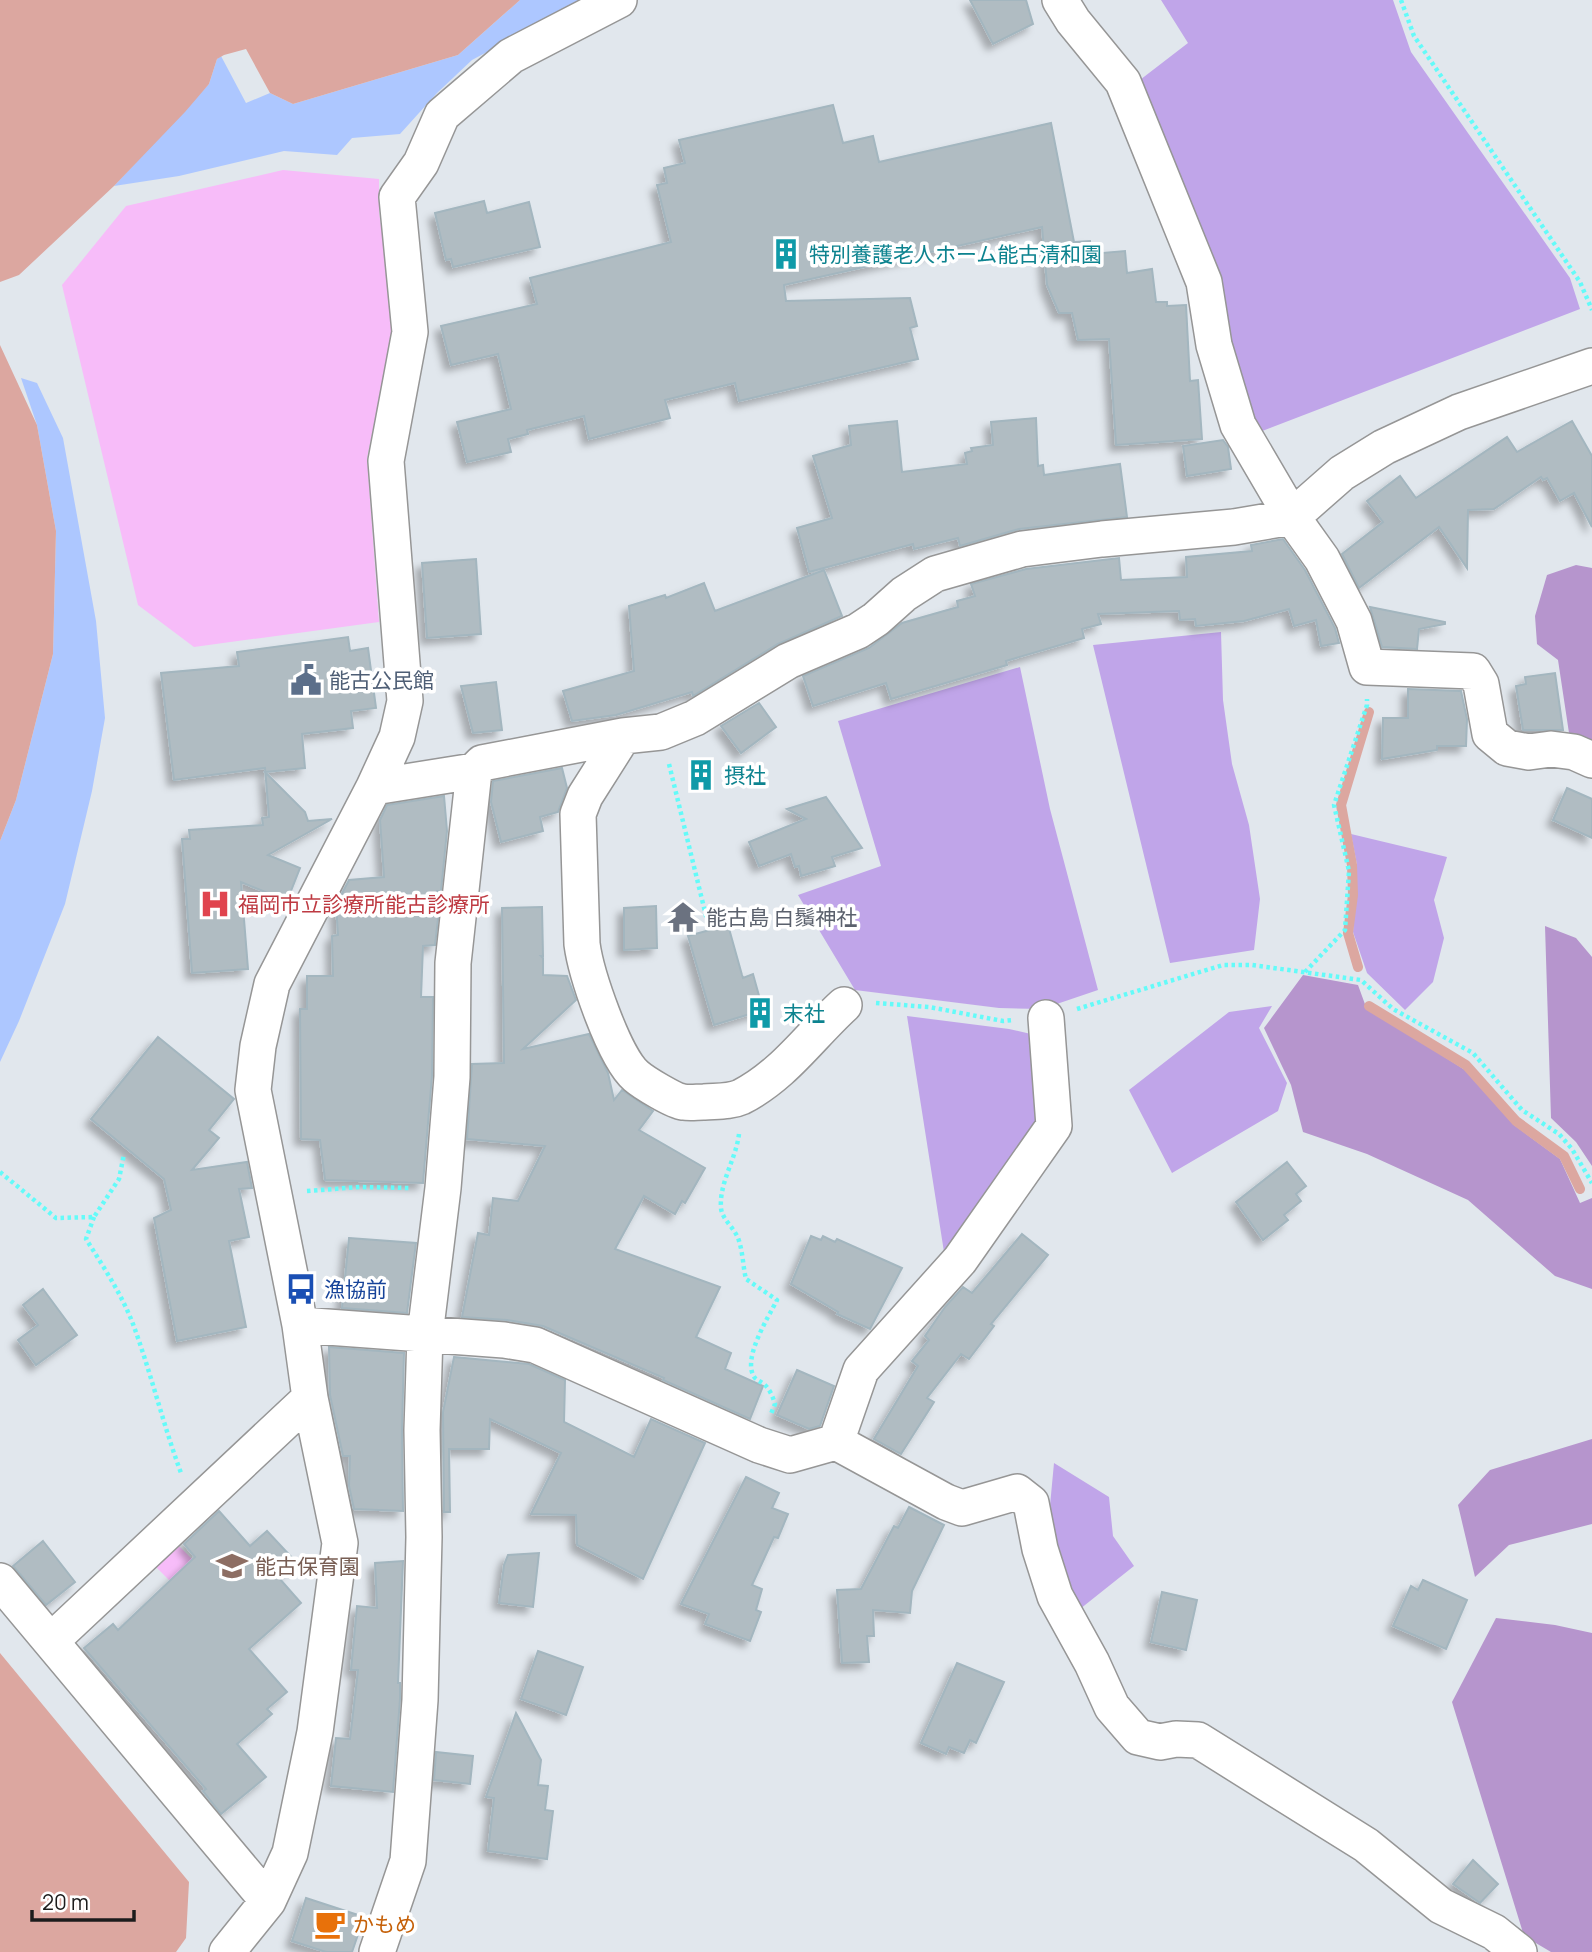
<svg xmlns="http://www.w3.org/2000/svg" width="1592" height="1952" font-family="Manrope,'Noto Sans JP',sans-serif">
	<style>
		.grass { fill: #c0a5e9 }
		.forest { fill: #b695cd }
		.sand { fill: #adc7ff }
		.park { fill: #f7bcf9 }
		.water { fill: #dca7a0 }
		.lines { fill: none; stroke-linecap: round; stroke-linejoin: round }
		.stream { stroke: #dca7a0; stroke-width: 10 }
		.building { fill: #b0bcc2; stroke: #a3b6bf; stroke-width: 2; filter: url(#shadow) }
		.minor-casing { stroke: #969696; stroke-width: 38 }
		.path { stroke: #64fbf9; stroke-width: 4.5; stroke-dasharray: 3.5 3.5; stroke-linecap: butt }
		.minor { stroke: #fff; stroke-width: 35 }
		.labels { text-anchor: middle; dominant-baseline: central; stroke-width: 7; stroke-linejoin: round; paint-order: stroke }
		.culture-label { font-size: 21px; fill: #0d838f; stroke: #fff; text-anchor: start }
		.service-label { font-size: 21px; fill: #4e5e75; stroke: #fff; text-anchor: start }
		.health-label { font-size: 21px; fill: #be3a42; stroke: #fff; text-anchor: start }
		.worship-label { font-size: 21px; fill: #5b616d; stroke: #fff; text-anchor: start }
		.transit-label { font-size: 21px; fill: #164399; stroke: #fff; text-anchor: start }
		.education-label { font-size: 21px; fill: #785e54; stroke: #fff; text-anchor: start }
		.food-label { font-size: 21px; fill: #c56008; stroke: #fff; text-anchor: start }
	</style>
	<defs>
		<filter id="shadow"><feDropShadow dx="-6" dy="6" stdDeviation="3.5" flood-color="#0004"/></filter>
	</defs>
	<rect width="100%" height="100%" fill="#e1e7ed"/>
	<path class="grass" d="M1161 0H1393L1411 52 1570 278 1580 309 1257 433 1136 83 1188 43Z
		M1221 632 1223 700 1232 764 1249 825 1260 899 1254 950 1170 963 1093 645Z
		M1020 667 1050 809 1098 990 1042 1009 999 1008 855 990 798 895 881 866 838 721Z
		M1351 834 1447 857 1434 900 1444 938 1433 982 1405 1010 1367 973 1353 932 1357 865Z
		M1272 1006 1259 1028 1287 1083 1278 1111 1172 1173 1129 1090 1229 1012Z
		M907 1016 1009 1029 1031 1034 1045 1118 944 1252Z
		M1054 1463 1109 1497 1113 1536 1134 1566 1080 1609 1057 1562 1048 1527Z"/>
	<path class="forest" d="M1576 565 1592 568V740L1569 733 1558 660 1537 644 1535 616 1547 575Z
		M1545 926 1576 938 1592 957V1166L1576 1142 1551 1118Z
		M1303 975 1358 985 1366 1007 1465 1070 1514 1125 1560 1159 1580 1203 1592 1198V1289L1555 1276 1468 1200 1367 1154 1303 1132 1291 1085 1264 1028Z
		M1592 1439V1524L1509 1545 1475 1577 1458 1505 1490 1470Z
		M1496 1618 1555 1625 1592 1633V1952H1551L1524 1936 1452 1702Z"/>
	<path class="sand" d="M520 0H584L472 60 437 93 400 134 352 138 337 155 284 151 179 176 114 186 209 84 217 59 221 56 246 103 270 93 293 104 458 55Z
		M21 378 37 383 63 438 96 621 105 718 92 791 65 904 19 1021 0 1062V841L16 800 53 654 56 531 37 425Z"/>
	<path class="park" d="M283 170 379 179V212L395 323 367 458 379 622 194 647 138 605 62 285 126 206Z
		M178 1545 195 1562 172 1583 155 1566Z"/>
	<path class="water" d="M0 0H520L458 55 293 104 270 93 246 49 224 55 217 59 209 84 185 112 114 186 19 275 0 282Z
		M0 345 37 425 56 531 53 654 16 800 0 841Z
		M0 1653 189 1882 186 1938 176 1952H0Z"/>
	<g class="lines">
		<path class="stream" d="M1358 967 1348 933 1353 895 1352 865 1341 805 1369 712
			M1369 1006 1466 1065 1516 1121 1564 1156 1580 1189"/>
	</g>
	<path class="building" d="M970 0H1026L1033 24 993 44Z
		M833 105 843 143 873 136 879 162 1051 123 1074 242 1090 241 1091 254 1125 251 1127 273 1152 269 1156 302H1167V306L1186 305 1190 381 1198 380 1202 439 1116 445 1109 339 1078 340 1072 313H1059L1047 285 1042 227 784 285 786 301 910 298 917 326 910 328 918 359 739 401 735 383 665 400 670 418 589 439 584 416 527 430 528 434 508 439 511 452 467 462 457 422 511 409 498 354 451 365 441 326 537 304 530 278 671 242 657 185 667 183 664 168 685 163 679 140Z
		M484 201 487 213 529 202 540 247 453 267 451 259 446 260 435 213Z
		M1036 418 1038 466 1043 465 1044 475 1120 464 1127 517 1019 529 960 546 958 538 914 549 913 544 809 572 797 528 832 518 813 456 851 445 849 426 897 421 902 472 967 464 965 453 972 451 971 448 993 445 991 422Z
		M1572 421 1592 456V527L1574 493 1560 501 1547 478 1543 480 1541 477 1494 509 1468 510 1467 568 1439 527 1359 588 1342 554 1383 522 1367 501 1400 476 1416 498 1507 437 1517 452Z
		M1223 440 1228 447 1231 469 1187 476 1183 446Z
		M1283 539 1305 570 1335 628 1339 643 1321 646 1316 620 1294 626 1289 609 1244 621 1196 626 1195 619 1180 620 1179 611 1098 614 1101 624 1082 629 1084 638 1006 661 1007 665 891 699 886 683 813 706 803 676 869 648 902 623 958 607 957 601 975 596 971 584 1026 569 1119 558 1121 580 1187 577 1186 557 1252 551 1251 545Z
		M476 559 481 634 427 638 422 563Z
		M824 570 842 616 778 644 693 696 692 692 616 715 572 721 563 691 634 671 629 606 665 595 666 598 704 583 715 611Z
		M1370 607 1445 622V624L1419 629 1417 649 1382 647Z
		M348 637 350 651 368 648 376 708 351 711 353 728 302 734 305 768 265 772 305 812 308 821 332 819 268 855 300 868 287 901 241 882 248 969 192 973 182 839H190L189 830 263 825 262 818 269 817 265 768 174 780 161 673 239 666 237 652Z
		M1555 673 1563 730H1523L1516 686 1526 684 1525 677Z
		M496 682 502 730 473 733 461 686Z
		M1408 689 1461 691 1467 719 1466 746H1437V750L1382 759 1383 718H1408Z
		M759 703 776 727 741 753 721 726Z
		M562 768 567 788 558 812 540 817 543 831 501 842 491 802 493 781Z
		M1567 788 1592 799V838L1553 820Z
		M444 796 447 831 441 891H437L439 910 435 945 423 946 421 997H433L432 1076 423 1183 325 1180 320 1140 301 1139 300 1009H307V976H333L332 936 338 935 336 905 349 880 384 877 380 820 387 805Z
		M826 797 862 848 832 857 835 866 801 876 799 866 795 867 791 854 759 866 749 842 806 819 787 809Z
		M656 906 657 948 624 950V908Z
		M542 907 543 956H541L543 958V975L567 976 576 1000 523 1049 589 1034 608 1073 614 1100 622 1090 653 1111 639 1130 705 1168 685 1203 682 1201 675 1214 644 1196 615 1249 720 1287 696 1337 731 1353 725 1369 763 1386 750 1419 663 1380 664 1378 543 1326 507 1320 462 1317 478 1233 489 1235 493 1198 518 1201 545 1146 467 1139 472 1064 504 1063 502 908Z
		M728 925 742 975 743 978 753 974 763 1010 714 1025 688 936Z
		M158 1037 234 1099 209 1130 219 1138 192 1170 247 1162 252 1188 239 1189 249 1237 229 1241 246 1327 177 1341 154 1218 171 1210 164 1179 91 1119Z
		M1287 1162 1306 1186 1296 1194 1301 1201 1284 1215 1288 1220 1263 1240 1236 1202Z
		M1022 1234 1048 1255 991 1324 994 1326 969 1359 961 1354 927 1398 934 1402 901 1454 874 1439 918 1366 912 1361 929 1340 925 1336 945 1307 963 1287 972 1293Z
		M811 1236 821 1240 823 1236 835 1242 837 1239 902 1268 870 1329 837 1314 838 1312 791 1284Z
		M349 1238 416 1243 407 1313 342 1308Z
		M43 1289 77 1335 36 1365 18 1340 38 1325 23 1305Z
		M329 1347 404 1353 402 1430 403 1511 354 1509 349 1486 350 1456H343L330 1395Z
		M454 1357 529 1364 565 1380 564 1422 634 1457 651 1419 705 1443 643 1579 577 1545 576 1515 531 1514 561 1453 490 1419 489 1449H449L450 1512H444L443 1412Z
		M797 1370 834 1386 820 1426 809 1429 777 1415Z
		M746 1477 779 1493 772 1508 788 1514 778 1538 774 1537 752 1585 762 1589 756 1610 761 1612 750 1641 705 1624 709 1614 681 1604Z
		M909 1507 944 1525 912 1591 910 1613 873 1610 874 1636H867L869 1662 842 1663 837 1590 861 1589 894 1526 898 1528Z
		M219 1511 250 1546 267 1531 296 1562 279 1578 301 1603 249 1649 287 1692 267 1709 272 1714 237 1744 266 1777 221 1814 203 1791 206 1789 84 1648 113 1624 118 1630 195 1557 184 1544Z
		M43 1541 75 1582 46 1605 13 1566Z
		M539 1553 533 1607 499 1603 504 1565 508 1555Z
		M403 1561 398 1683H400V1699L393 1792 331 1786 336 1738 350 1739 358 1670H351L357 1606 377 1608 375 1563Z
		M1423 1580 1467 1600 1446 1649 1393 1626 1411 1586 1418 1590Z
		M1162 1592 1197 1600 1186 1650 1151 1642Z
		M538 1651 583 1667 566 1715 521 1699Z
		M957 1663 1004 1682 976 1743 970 1740 964 1753 949 1747 946 1754 921 1743Z
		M516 1713 541 1760 538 1785 548 1786 545 1810 553 1811 547 1859 488 1851 494 1798 486 1797Z
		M436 1752 473 1756 470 1784 434 1780Z
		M1473 1860 1498 1884 1480 1903 1453 1884Z
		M306 1898 364 1917 352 1952H326L292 1941Z"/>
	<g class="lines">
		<defs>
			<path id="minor" d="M1060 0 1073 21 1123 82 1204 282 1214 345 1238 425 1292 517 1322 559 1354 621 1367 667 1473 671 1481 684 1490 734 1507 748 1529 752 1551 749 1574 752 1592 760
				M623 736 585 796 578 814 582 944C586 974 614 1057 636 1076 644 1083 674 1101 683 1102 690 1103 697 1102 704 1102 717 1101 730 1102 741 1097 784 1075 810 1036 844 1005
				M374 787 474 771 482 763 623 736 661 732 695 718 788 661 858 631 876 619 904 594 935 574 1022 549 1102 539 1234 527 1292 517 1342 473 1384 447 1459 412 1592 366
				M300 1325 504 1340 535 1345 759 1445 790 1455 836 1442 946 1502 962 1508 1017 1492 1031 1503 1040 1549 1055 1596 1092 1663 1112 1707 1138 1737 1160 1742 1176 1739 1198 1740 1366 1845 1441 1906 1494 1932 1519 1952
				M836 1442 861 1370 960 1260 1054 1126 1046 1018
				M0 1581 268 1901
				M51 1641 310 1398
				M227 1952 268 1901 290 1853 315 1732 340 1543 310 1398 300 1325 253 1090 258 1046 272 984 374 787 397 737 405 701 386 461 410 332 397 197 421 163 442 115 511 56 619 0
				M377 1952 408 1861 420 1700 424 1537 422 1430 425 1335 443 1188 452 1077 453 963 474 771"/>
		</defs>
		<use href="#minor" class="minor-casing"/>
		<path class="path" d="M1401 0 1414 36 1580 282 1592 310
			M669 764 707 920
			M1305 972 1345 930 1349 871 1334 805 1367 705V699
			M876 1003 929 1007 1003 1021 1013 1020
			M1077 1009 1223 965H1252L1361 980 1393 1009 1473 1053 1522 1110 1559 1134 1572 1149 1592 1183
			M739 1134C736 1159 719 1183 721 1208 722 1220 736 1229 739 1241 743 1253 743 1267 746 1279L777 1300C768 1318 741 1360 755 1378 758 1381 762 1382 765 1385 770 1390 773 1397 775 1404L771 1414
			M0 1172 56 1218 94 1217 119 1179 124 1154
			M307 1191 360 1187 410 1188
			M94 1217 86 1239C103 1266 122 1295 133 1324 151 1373 163 1424 181 1473"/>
		<use href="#minor" class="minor"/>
	</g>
	<defs>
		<symbol id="building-bare" viewBox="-9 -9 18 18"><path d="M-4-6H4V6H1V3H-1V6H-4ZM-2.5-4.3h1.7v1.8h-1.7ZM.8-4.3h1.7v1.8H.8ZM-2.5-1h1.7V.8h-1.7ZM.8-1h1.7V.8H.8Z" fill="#0f9aa8" stroke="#fff" stroke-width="2.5" paint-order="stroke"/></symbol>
		<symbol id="civic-bare" viewBox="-9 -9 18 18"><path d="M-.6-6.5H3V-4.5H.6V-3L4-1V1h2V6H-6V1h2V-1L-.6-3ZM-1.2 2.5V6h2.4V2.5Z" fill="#5c6f8a" stroke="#fff" stroke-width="2.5" paint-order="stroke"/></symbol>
		<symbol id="hospital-bare" viewBox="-9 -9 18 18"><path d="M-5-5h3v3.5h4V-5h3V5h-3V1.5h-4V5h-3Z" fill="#e0444e" stroke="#fff" stroke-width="2.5" paint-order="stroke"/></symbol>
		<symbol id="temple-bare" viewBox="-9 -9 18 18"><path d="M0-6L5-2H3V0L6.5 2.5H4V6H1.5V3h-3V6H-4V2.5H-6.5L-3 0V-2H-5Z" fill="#6b7280" stroke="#fff" stroke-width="2.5" paint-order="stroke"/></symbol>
		<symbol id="bus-bare" viewBox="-9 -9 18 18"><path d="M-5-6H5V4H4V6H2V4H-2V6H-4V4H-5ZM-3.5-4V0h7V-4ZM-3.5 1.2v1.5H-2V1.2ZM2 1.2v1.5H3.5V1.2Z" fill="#1a4fb4" stroke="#fff" stroke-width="2.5" paint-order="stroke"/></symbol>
		<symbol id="school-bare" viewBox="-9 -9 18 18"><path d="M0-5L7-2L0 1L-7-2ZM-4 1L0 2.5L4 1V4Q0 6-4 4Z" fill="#8d6e63" stroke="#fff" stroke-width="2.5" paint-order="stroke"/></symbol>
		<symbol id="cafe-bare" viewBox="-9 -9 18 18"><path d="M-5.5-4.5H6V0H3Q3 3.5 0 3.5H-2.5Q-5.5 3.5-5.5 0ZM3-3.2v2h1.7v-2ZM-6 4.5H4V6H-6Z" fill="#e8710a" stroke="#fff" stroke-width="2.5" paint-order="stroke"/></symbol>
	</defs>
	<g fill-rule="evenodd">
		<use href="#building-bare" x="764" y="232" width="44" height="44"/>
		<use href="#civic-bare" x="284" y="658" width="44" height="44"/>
		<use href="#building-bare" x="679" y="753" width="44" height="44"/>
		<use href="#hospital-bare" x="193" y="882" width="44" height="44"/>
		<use href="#temple-bare" x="661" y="895" width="44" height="44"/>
		<use href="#building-bare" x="738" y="991" width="44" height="44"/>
		<use href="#bus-bare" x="279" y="1267" width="44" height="44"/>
		<use href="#school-bare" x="210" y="1544" width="44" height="44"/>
		<use href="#cafe-bare" x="308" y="1902" width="44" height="44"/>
	</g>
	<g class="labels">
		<g class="culture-label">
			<text x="809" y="254">特別養護老人ホーム能古清和園</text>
			<text x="724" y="775">摂社</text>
			<text x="783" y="1013">末社</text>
		</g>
		<g class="service-label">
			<text x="329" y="680">能古公民館</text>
		</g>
		<g class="health-label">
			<text x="238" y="904">福岡市立診療所能古診療所</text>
		</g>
		<g class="worship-label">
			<text x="706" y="917">能古島 白鬚神社</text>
		</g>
		<g class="transit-label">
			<text x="324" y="1289">漁協前</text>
		</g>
		<g class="education-label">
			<text x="255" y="1566">能古保育園</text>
		</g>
		<g class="food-label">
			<text x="353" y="1924">かもめ</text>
		</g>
	</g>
	<path d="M32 1910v10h102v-10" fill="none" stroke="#1c1c1c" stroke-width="3.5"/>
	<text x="42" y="1910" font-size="21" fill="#1c1c1c" stroke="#ffffff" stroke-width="5" paint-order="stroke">20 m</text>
</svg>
